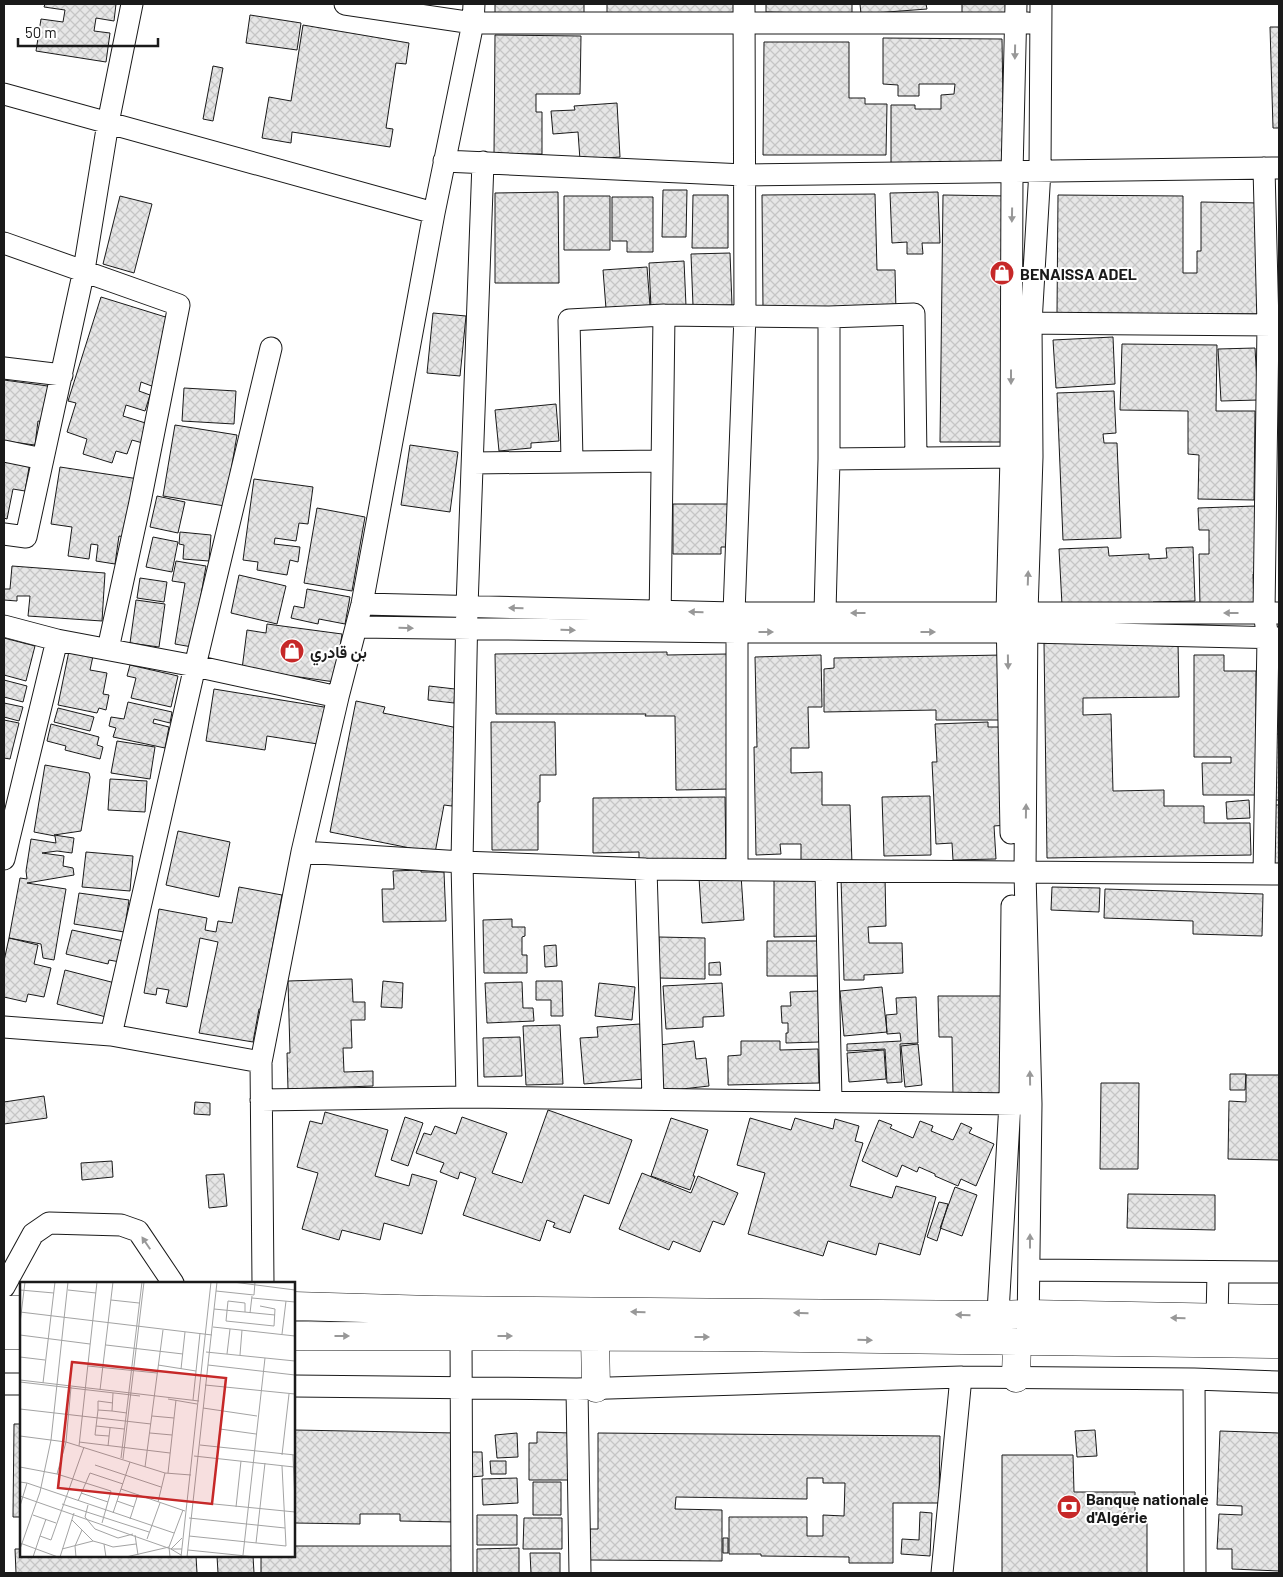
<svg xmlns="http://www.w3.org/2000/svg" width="1283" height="1577" font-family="Barlow,Vazirmatn,sans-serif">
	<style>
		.building { fill: url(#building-cross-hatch); stroke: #1a1a1a }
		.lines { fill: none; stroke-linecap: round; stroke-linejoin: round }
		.minor-casing { stroke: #1a1a1a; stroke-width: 23 }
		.highway-casing { stroke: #1a1a1a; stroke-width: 29 }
		.minor { stroke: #fff; stroke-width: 21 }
		.highway { stroke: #fff; stroke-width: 28 }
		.oneway { fill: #989898 }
		.labels { text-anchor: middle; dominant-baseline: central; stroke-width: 4; stroke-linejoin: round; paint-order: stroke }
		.poi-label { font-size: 16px; font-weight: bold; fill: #1a1a1a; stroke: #fff; text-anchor: start }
		.inset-road { fill: none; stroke: #a3a3a3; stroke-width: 1 }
		.view { fill: #c62828; fill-opacity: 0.15; stroke: #c62828; stroke-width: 2.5 }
		.inset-edge { fill: none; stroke: #1a1a1a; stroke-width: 2.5 }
	</style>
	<defs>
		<pattern id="building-cross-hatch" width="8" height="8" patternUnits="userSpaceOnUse" patternTransform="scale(1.25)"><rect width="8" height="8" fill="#e6e6e6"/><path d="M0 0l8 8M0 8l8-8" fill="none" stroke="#c5c5c5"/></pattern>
	</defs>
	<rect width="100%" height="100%" fill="#fff"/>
	<path class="building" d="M45 4H116L114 21 96 18 94 31 110 33 106 62 36 51 41 19 63 22 65 10 44 7Z
		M495 4H584V15H495Z
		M607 4H739L740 15 607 17Z
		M766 4H852V14L766 12Z
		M860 4H926L927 9 861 14Z
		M962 4H1009V17H962Z
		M250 15 301 23 297 50 246 43Z
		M303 25 409 43 406 64 396 63 386 128 393 129 390 147 292 132 291 143 262 138 269 97 291 101Z
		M1270 27H1279V128H1273Z
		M495 35 581 36 580 94H536V112H542V154H494Z
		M883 38 1002 39 1003 104 1005 103V163H891V105H915V109H941V95L954 94 955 84H919V96H898V85L883 84Z
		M764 42H849V98H865V104H887L886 155H763Z
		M213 66 223 68 213 121 203 119Z
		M617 103 620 157 580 160 578 132 553 134 551 111 575 110 574 106Z
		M663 190H687L686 237H662Z
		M558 192 559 283H495V193Z
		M938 192 940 243H922L923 254H907V242L892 243 890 193Z
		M875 194 877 270H895L896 312 763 311 762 195Z
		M693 195H728V248H692Z
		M943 195 1008 196 1005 442H940Z
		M1058 195 1183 196V273H1197V251H1201V202L1260 203V314L1057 313Z
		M120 196 152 204 134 273 103 264Z
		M564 196H610V250H564Z
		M612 197H653V252H627V241H612Z
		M730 253 732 305 693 306 691 254Z
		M684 261 686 306 651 308 649 263Z
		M647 267 650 306 606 309 603 270Z
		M101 297 172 319 157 388 141 382 139 391 150 395 145 411 126 405 123 416 152 425 146 444 132 440 127 454 116 451 112 463 83 454 87 439 67 432 76 403 68 401Z
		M433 313 466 316 460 376 427 373Z
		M1113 337 1115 384 1056 388 1053 340Z
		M1122 344 1217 345 1216 411H1255L1254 500 1198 499 1199 455 1188 454V411L1120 410Z
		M1255 348 1258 400 1221 401 1218 349Z
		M4 380 55 387 50 423 38 421 35 445 4 441Z
		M184 388 236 391 234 424 182 421Z
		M1114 391 1116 433 1103 434 1104 443H1117L1121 538 1063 540 1057 393Z
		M556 404 559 441 531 443V448L499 451 495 410Z
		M175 425 237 435 225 506 163 496Z
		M410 445 458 452 450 512 401 505Z
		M4 457 30 462 25 491 13 489 7 519 4 518Z
		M60 467 139 479 131 538 119 536 115 564 96 561 98 545 91 544 89 559 68 556 72 527 51 524Z
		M254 479 313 487 308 524 299 523 296 541 275 538 274 544 300 547 298 562 290 560 287 575 257 570 258 562 243 560Z
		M157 496 185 502 178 533 150 527Z
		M673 504H728V547H721V554H673Z
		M1256 506 1259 574H1253L1254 607 1200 608 1199 554H1209V530H1199L1198 508Z
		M317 508 365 517 352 591 304 583Z
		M180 532 211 535 209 561 183 559 184 545 179 544Z
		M153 537 178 542 172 572 146 567Z
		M1108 547 1109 556 1149 554V559L1167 558 1166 548 1193 547 1195 601 1153 602V605H1062L1059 549Z
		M176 561 206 566 192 647 175 644 185 583 172 581Z
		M12 566 105 573 102 621 28 616 30 596H17V601L4 600V589H10Z
		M239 575 286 586 277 624 231 613Z
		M140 578 167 582 164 602 137 598Z
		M307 589 350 597 345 624 319 619 318 624 291 618 294 606 304 608Z
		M136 600 165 604 159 647 130 643Z
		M267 624 342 634 335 682 242 669 247 630 266 633Z
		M4 638 35 646 26 681 4 675Z
		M1178 641 1179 697 1083 698V715L1111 714 1113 791 1164 790V806H1204V823H1250L1251 855 1047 858 1044 643Z
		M69 651 93 656 90 670 107 673 103 694 109 695 106 710 99 708 97 713 58 705Z
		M667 652V655L727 654 728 789 676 790 675 716H645L646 714H496L495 654Z
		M821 655 822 707H808L809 748H791V773L822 772V805H850L852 864 801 865V844H780L781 854 756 855 754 747H757L755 657Z
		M1003 655 1004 720H936V710L824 712V669L834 668V658Z
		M1194 655H1224V671H1256V795H1203L1202 763H1231V757H1194Z
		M1276 661H1279V717H1277Z
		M130 665 178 676 171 707 131 698 136 678 127 676Z
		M4 680 27 686 23 702 4 697Z
		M429 686 455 689 454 703 428 700Z
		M214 689 330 708 324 745 267 736 265 750 206 741Z
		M356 701 385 707 383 713 463 729 452 806 444 805 435 853 330 832Z
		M128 702 172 712 170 723 154 719 153 723 169 727 165 748 113 737 116 728 109 726 111 717 124 719Z
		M4 703 23 707 19 721 4 717Z
		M58 708 94 717 90 731 54 722Z
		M4 720 19 723 10 759 4 758Z
		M491 722H555L556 775H540V802H538V850H492Z
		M988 722V727H1001L1007 825 994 826 996 859 953 860 952 843 936 844 932 762H937L935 724Z
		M51 724 99 737 97 745 103 747 100 759 65 750 66 746 47 741Z
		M1273 734H1279V800H1273Z
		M117 741 155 747 150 779 111 773Z
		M45 765 89 773 90 777 81 831 54 835 74 838 72 853 57 851 42 853 64 856 63 866 73 868 74 875 27 883 66 889 54 960 43 958 41 944 9 938 20 878 27 879 26 871 31 839 56 843 55 836 34 832Z
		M110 779 147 781 145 812 108 810Z
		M930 796 931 855 884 856 882 797Z
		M725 797 726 859 639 860V852L593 853V798Z
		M1249 800 1250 818 1227 819 1226 802Z
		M1272 805H1279V869H1271Z
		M178 831 230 842 219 897 166 885Z
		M86 852 133 856 130 891 82 887Z
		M421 870V872H444L446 921 383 922 382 889H394L393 871Z
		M741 875 744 920 702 923 699 878Z
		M774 877H821L822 936 774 937Z
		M885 877 886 926 868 927 869 943H902L903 973 864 975V980H844L841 878Z
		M239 887 282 895 261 1009H259L253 1042 199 1033 218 942 200 938 187 1007 166 1003 169 990 157 988 156 995 144 993 159 909 207 918 205 930 216 932 218 921 232 923Z
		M1052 887 1100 888 1099 912 1051 910Z
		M1105 889 1263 894 1262 936 1193 934V921L1104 918Z
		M79 893 129 900 124 932 74 924Z
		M512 919V927H525V936L522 937V955H527V973H484L483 920Z
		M72 930 124 941 120 962 109 960 108 964 66 954Z
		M659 937 705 938V979L659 978Z
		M9 938 38 945 34 964 51 968 44 997 28 994 26 1002 4 997V961Z
		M767 941H822V976H767Z
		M556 945 557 966 545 967 544 946Z
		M720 962 721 975H709V963Z
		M65 970 115 983 106 1017 57 1004Z
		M352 979 353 1002H365V1020H351L352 1048H343L344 1072 373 1071V1086L288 1089 287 1053H290L288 981Z
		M383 981 403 983 402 1008 381 1007Z
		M536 981H562L563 1016H551V1000H536Z
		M522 982 523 1008H533L534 1021 487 1023 485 983Z
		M599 983 635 987 632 1020 595 1016Z
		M722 983 724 1016 703 1017V1027L666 1029 663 986Z
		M882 987 887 1032 844 1036 840 991Z
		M818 991 819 1042 786 1043V1033H788V1023H782L781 1006H791L790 992Z
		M938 996H1006L1007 1096 953 1097 952 1037H939Z
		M916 997 918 1043 900 1044 902 1082 887 1083 885 1049 847 1051V1044L901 1041 900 1033 887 1034 886 1015 897 1014 896 998Z
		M640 1024 645 1079 584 1084 580 1038 598 1037 597 1027Z
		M560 1025 563 1084 526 1085 523 1026Z
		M520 1037 522 1076 484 1077 483 1038Z
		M694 1041 696 1059 706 1058 709 1086 664 1091 659 1045Z
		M741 1041H780V1050L818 1049 819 1083 728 1085V1056L741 1055Z
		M918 1044 922 1085 905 1087 901 1046Z
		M884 1050 886 1079 849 1082 847 1053Z
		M1230 1074H1246L1245 1090H1230Z
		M1246 1075H1279V1160L1228 1159 1229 1101 1246 1102Z
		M1101 1083H1139L1138 1169H1100Z
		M44 1096 47 1118 4 1124V1102Z
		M195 1102 210 1103V1115L194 1114Z
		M548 1110 632 1140 609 1204 584 1195 570 1233 553 1227 555 1223 547 1220 540 1241 463 1215 476 1178 460 1172 458 1179 440 1172 444 1163 416 1153 424 1133 431 1135 435 1126 456 1134 462 1117 507 1133 492 1173 522 1183Z
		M325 1112 388 1130 375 1176 409 1186 412 1174 437 1181 422 1234 384 1223 380 1240 342 1230 339 1240 302 1229 318 1173 297 1167 310 1121 322 1124Z
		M405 1117 423 1123 408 1166 391 1160Z
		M671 1118 708 1130 693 1176H695L690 1190 651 1176Z
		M750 1118 791 1130 795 1118 833 1129 835 1119 859 1126 855 1141 863 1143 850 1186 892 1198 896 1186 936 1197 920 1255 879 1243 876 1255 828 1241 823 1256 748 1234 765 1173 737 1165Z
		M879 1120 892 1125 890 1128 913 1138 920 1121 933 1126 931 1131 953 1140 961 1123 972 1128 969 1133 994 1144 976 1186 961 1179 958 1186 935 1176V1174L919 1167 917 1172 902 1165 897 1177 862 1161Z
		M112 1161 113 1177 82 1180 81 1163Z
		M642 1173 691 1193 698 1176 738 1193 724 1225 713 1221 700 1252 673 1241 669 1250 619 1229Z
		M224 1174 227 1206 209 1208 206 1175Z
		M955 1187 977 1195 962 1236 940 1228Z
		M1128 1194 1215 1195V1230L1127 1228Z
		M939 1202 948 1204 937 1241 927 1237Z
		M14 1424H21V1517H13Z
		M294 1430 456 1433 455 1522 400 1521V1514H360V1524L294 1523Z
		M1095 1430 1097 1456 1077 1457 1075 1431Z
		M1220 1431 1279 1433V1571L1232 1569V1549H1217L1219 1514 1242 1515V1506L1217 1505Z
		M537 1432 571 1433V1480H529V1443H537Z
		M517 1433 518 1457 497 1458 495 1435Z
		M598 1433 940 1436 939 1503H893V1563H849V1557L761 1556V1554H729V1517H807V1536H823V1515L844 1516 845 1483H823V1478H807V1499L676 1497 675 1509 722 1510V1561L590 1560V1529H598Z
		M469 1452H482L483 1476 470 1477Z
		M1002 1455H1073L1074 1492H1135V1521H1147V1573H1002Z
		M490 1461H506V1474H491Z
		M517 1478 518 1503 483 1505 482 1479Z
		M533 1482H561V1515H533Z
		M920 1512 932 1513 930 1556 901 1554 902 1539 919 1540Z
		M477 1515H517V1545H477Z
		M524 1518H562V1549H523Z
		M723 1538H728V1553H723Z
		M294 1546H455V1573H261V1556H294Z
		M519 1548V1573H477V1549Z
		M15 1549H21V1556H196L197 1573H16Z
		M530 1553H560V1573H531Z
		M217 1556H253L254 1573H218Z"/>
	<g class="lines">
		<defs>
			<path id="minor" d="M345 4 473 23H1028
				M4 94 434 213
				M444 161 744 175 1279 168
				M4 243 179 305 140 502 108 649
				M1017 323 1279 325
				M4 368 62 375
				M4 451 43 459
				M829 459V317L914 314 916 458
				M572 461 569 320 664 315 829 317
				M473 463 662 461
				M4 534 26 537 84 270 108 123 132 4
				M362 604 734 613H1279
				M825 612 829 459 1024 457
				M660 624 664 315
				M4 626 57 640
				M357 627 737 632H1028L1279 638
				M1011 833 1007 613 1011 457 1012 173 1016 4
				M302 852 462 862 646 869 1279 874
				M4 859 57 640 195 666 338 697
				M646 869 653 1099
				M737 869V632L734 613 745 315 744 4
				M826 871 831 1101
				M1264 874 1268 638 1264 613 1268 325 1264 168
				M4 1027 111 1035 261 1062
				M111 1035 195 666 271 348
				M467 1097 462 862 467 607 483 162
				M261 1100 467 1097 1023 1104
				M1029 1270 1279 1272
				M263 1283 261 1062 302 852 338 697 362 604 434 213 473 23 474 4
				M4 1287 33 1234 49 1223 121 1225 138 1231 173 1283
				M1217 1319 1218 1272
				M1028 1329 1031 1104 1025 873 1027 613 1032 457 1031 323 1040 170 1041 4
				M997 1330 1010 1103 1012 906
				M461 1336 462 1573
				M1194 1379 1195 1573
				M4 1384H21
				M294 1386 577 1389 961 1377 1194 1379 1279 1382
				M577 1389 580 1573
				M942 1573 961 1377"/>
			<path id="highway" d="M294 1306 433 1310 997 1315 1029 1314 1279 1319
				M4 1310H21
				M4 1335H21
				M294 1336 718 1337 1279 1344
				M595 1336 596 1388
				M1016 1378 1017 1342"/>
		</defs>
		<use href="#minor" class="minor-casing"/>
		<use href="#highway" class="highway-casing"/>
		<use href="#minor" class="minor"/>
		<use href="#highway" class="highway"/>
	</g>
	<defs><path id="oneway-solid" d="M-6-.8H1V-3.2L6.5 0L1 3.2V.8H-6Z" transform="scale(1.25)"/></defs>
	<g class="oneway">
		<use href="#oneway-solid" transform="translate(1015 52) rotate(91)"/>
		<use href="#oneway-solid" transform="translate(1012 215) rotate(91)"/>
		<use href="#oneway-solid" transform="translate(1011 377) rotate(90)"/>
		<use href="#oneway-solid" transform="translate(1028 578) rotate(-88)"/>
		<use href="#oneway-solid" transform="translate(516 608) rotate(-179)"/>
		<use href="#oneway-solid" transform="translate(696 612) rotate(-179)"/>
		<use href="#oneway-solid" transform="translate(858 613) rotate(-180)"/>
		<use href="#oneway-solid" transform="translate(1231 613) rotate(180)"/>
		<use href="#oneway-solid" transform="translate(406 628) rotate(1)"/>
		<use href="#oneway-solid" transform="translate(568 630) rotate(1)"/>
		<use href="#oneway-solid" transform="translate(766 632)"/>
		<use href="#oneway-solid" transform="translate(928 632)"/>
		<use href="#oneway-solid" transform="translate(1008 662) rotate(89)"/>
		<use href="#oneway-solid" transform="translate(1026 811) rotate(-89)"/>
		<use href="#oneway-solid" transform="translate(1030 1078) rotate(-91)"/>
		<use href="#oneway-solid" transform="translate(1030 1241) rotate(-90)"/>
		<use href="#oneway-solid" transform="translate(146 1243) rotate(-124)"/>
		<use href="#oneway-solid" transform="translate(638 1312) rotate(-179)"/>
		<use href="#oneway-solid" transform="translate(801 1313) rotate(-179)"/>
		<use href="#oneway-solid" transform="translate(963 1315) rotate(-179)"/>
		<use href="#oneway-solid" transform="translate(1178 1318) rotate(-179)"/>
		<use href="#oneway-solid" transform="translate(342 1336)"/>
		<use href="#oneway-solid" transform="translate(505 1336)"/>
		<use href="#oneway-solid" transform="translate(702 1337)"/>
		<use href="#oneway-solid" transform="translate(865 1340) rotate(1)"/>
	</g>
	<defs>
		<symbol id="shop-disc" viewBox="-11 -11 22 22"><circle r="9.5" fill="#c62828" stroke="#fff"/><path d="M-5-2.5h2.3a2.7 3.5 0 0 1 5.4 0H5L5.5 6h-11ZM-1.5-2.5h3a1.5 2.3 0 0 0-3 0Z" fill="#fff"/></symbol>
		<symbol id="bank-disc" viewBox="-11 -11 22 22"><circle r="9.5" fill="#c62828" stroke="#fff"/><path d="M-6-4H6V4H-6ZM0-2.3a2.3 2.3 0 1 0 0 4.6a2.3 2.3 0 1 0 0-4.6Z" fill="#fff"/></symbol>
	</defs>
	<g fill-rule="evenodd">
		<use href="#shop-disc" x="988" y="259" width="28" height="28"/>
		<use href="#shop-disc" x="278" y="637" width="28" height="28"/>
		<use href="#bank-disc" x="1055" y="1493" width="28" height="28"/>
	</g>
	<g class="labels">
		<g class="poi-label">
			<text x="1020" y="273">BENAISSA ADEL</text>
			<text x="310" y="651">بن قادري</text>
			<text x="1086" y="1498">Banque nationale<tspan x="1086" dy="18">d'Algérie</tspan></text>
		</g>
	</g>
	<g transform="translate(20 1282)">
		<rect width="275" height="275" fill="#fff"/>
		<path class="inset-road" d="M213 0 275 8M0 8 34 11M48 8 76 11M196 9 234 13 235 0M232 16 275 20M91 18 119 21M194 27 255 33M0 30 192 53M225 30V21L208 19 206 39 254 44 255 27 240 24M230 31 232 14M0 41 5 0M193 45 275 54M262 52 266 19M0 53 70 62M86 63 163 72M186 70 275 79M207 72 210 47M220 73 222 48M0 75 25 78M138 83 176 89M188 83 275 93M68 84 137 91M161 87 165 50M0 98 179 119M0 100 120 114M23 101 35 0M185 103 275 112M80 108 93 0M93 111 92 129 107 131M148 117 177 122M173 118 180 51M183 126 237 134M0 127 131 142M78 128 75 153 89 154M92 129 78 128V119L93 121M132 134 154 136M76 144 104 147M200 147 236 152M130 151 152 153M0 154 46 160 145 191 171 193M59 160 150 171M180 163 275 173M59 164 77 0M88 164 90 146M198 165 202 130M262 173 269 112M273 173 275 220M174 174 274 185M101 176 122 0M103 177 124 0M110 180 101 207 165 229M75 183 141 205M0 185 37 192 46 160 51 105M125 185 143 48M148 191 156 118M37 192 91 209 82 241M0 200 7 201 0 224M7 201 154 251M61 211 88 220M0 214 151 267H162M58 219 70 191 103 202M97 219 114 225M138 220 145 191M174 220 275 230M42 222 129 250M68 223 65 235 75 247 98 256 113 252M216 225 221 179M93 231 101 207M13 233 36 241M169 236 265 246M110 237 118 212M115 253 118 273M20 254 26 237M169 254 266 264 262 184M127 257 140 221M73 259 84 262 86 275M0 261 38 275M236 261 245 181M84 262 93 265 116 262M0 267 20 210 31 158 48 0M42 267 73 259 52 238M168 268 236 275M161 273 151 267 162 256M223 273 245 76M13 275 20 254 31 258 64 165M40 275 54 231M56 275 55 264 62 248M106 275 149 265M150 275 149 265 163 228M161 275 191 0M167 275 197 0"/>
		<path class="view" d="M52 80 206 96 192 222 38 206Z"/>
		<rect width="275" height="275" class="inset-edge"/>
	</g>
	<rect width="1283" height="1577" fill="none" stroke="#1a1a1a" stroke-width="10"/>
	<path d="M18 38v8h140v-8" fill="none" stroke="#1a1a1a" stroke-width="2.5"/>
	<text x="25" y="38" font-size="15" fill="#1a1a1a" stroke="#ffffff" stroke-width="4" paint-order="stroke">50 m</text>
</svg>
